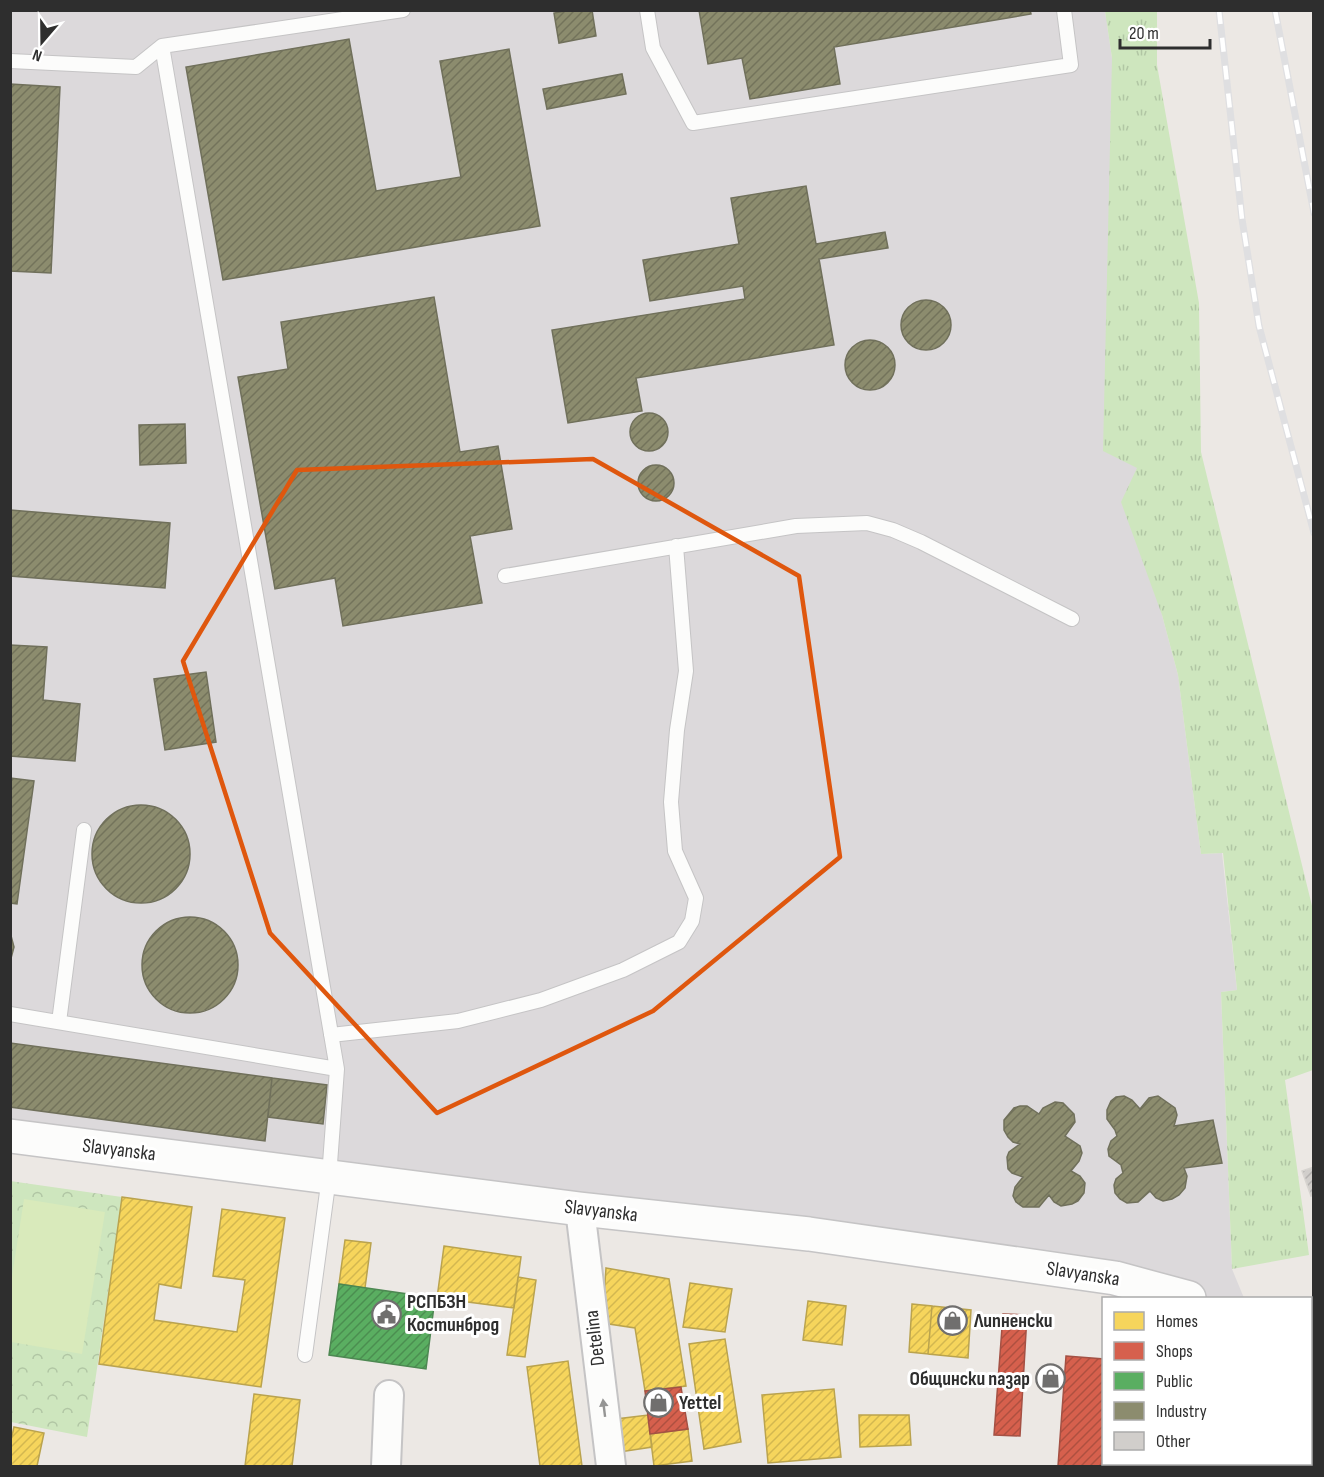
<svg xmlns="http://www.w3.org/2000/svg" width="1324" height="1477" font-family="'Sofia Sans Condensed',sans-serif">
	<style>
		.industrial { fill: #dcd9db }
		.grass { fill: url(#grass-tufts) }
		.park { fill: url(#park-crowns) }
		.pitch { fill: #d9eabb }
		.homes { fill: url(#homes-hatch); stroke: #baa34e; stroke-width: 1.5 }
		.shops { fill: url(#shops-hatch); stroke: #a45144; stroke-width: 1.5 }
		.public { fill: url(#public-hatch); stroke: #4d8852; stroke-width: 1.5 }
		.industry { fill: url(#industry-hatch); stroke: #70705b; stroke-width: 1.5 }
		.building { fill: url(#building-hatch); stroke: #d7d4d0; stroke-width: 1.5 }
		.lines { fill: none; stroke-linecap: round; stroke-linejoin: round }
		.service-casing { stroke: #c5c4c5; stroke-width: 16 }
		.minor-casing { stroke: #c5c4c5; stroke-width: 32 }
		.tertiary-casing { stroke: #c5c4c5; stroke-width: 36 }
		.service { stroke: #fcfcfb; stroke-width: 14 }
		.minor { stroke: #fcfcfb; stroke-width: 28 }
		.tertiary { stroke: #fcfcfb; stroke-width: 33 }
		.rail-casing { stroke: #dfdfe1; stroke-width: 7 }
		.rail { stroke: #fff; stroke-width: 4.5; stroke-dasharray: 14; stroke-linecap: butt }
		.oneway { fill: #959594 }
		.marked { fill: none; stroke: #df570e; stroke-width: 4.5; stroke-linejoin: round }
		.labels { text-anchor: middle; dominant-baseline: central; stroke-width: 6; stroke-linejoin: round; paint-order: stroke }
		.street-label { font-size: 20px; fill: #2e2e2e; stroke: #fff }
		.poi-label { font-size: 20px; font-weight: bold; fill: #2e2e2e; stroke: #fff; text-anchor: start }
	</style>
	<defs>
		<pattern id="grass-tufts" width="24" height="20" patternUnits="userSpaceOnUse" patternTransform="scale(1.5)"><rect width="24" height="20" fill="#cee6be"/><path d="M3 7l-1-3M5 7V3M7 7l1-3M15 17l-1-3M17 17v-4M19 17l1-3" fill="none" stroke="#b1c6a4"/></pattern>
		<pattern id="park-crowns" width="20" height="18" patternUnits="userSpaceOnUse" patternTransform="scale(1.5)"><rect width="20" height="18" fill="#cee6be"/><path d="M2 6a3 3 0 1 1 6 0M12 15a3 3 0 1 1 6 0" fill="none" stroke="#b1c6a4"/></pattern>
		<pattern id="homes-hatch" width="6" height="6" patternUnits="userSpaceOnUse" patternTransform="scale(1.5)"><rect width="6" height="6" fill="#f6d55c"/><path d="M-1 1l2-2M0 6l6-6M5 7l2-2" fill="none" stroke="#d3b750"/></pattern>
		<pattern id="shops-hatch" width="6" height="6" patternUnits="userSpaceOnUse" patternTransform="scale(1.5)"><rect width="6" height="6" fill="#d6604d"/><path d="M-1 1l2-2M0 6l6-6M5 7l2-2" fill="none" stroke="#ae5040"/></pattern>
		<pattern id="public-hatch" width="6" height="6" patternUnits="userSpaceOnUse" patternTransform="scale(1.5)"><rect width="6" height="6" fill="#5aae61"/><path d="M-1 1l2-2M0 6l6-6M5 7l2-2" fill="none" stroke="#4b8e50"/></pattern>
		<pattern id="industry-hatch" width="6" height="6" patternUnits="userSpaceOnUse" patternTransform="scale(1.5)"><rect width="6" height="6" fill="#8c8c6e"/><path d="M-1 1l2-2M0 6l6-6M5 7l2-2" fill="none" stroke="#73735b"/></pattern>
		<pattern id="building-hatch" width="6" height="6" patternUnits="userSpaceOnUse" patternTransform="scale(1.5)"><rect width="6" height="6" fill="#d1cecb"/><path d="M-1 1l2-2M0 6l6-6M5 7l2-2" fill="none" stroke="#b4b1af"/></pattern>
	</defs>
	<rect width="100%" height="100%" fill="#ece8e4"/>
	<path class="industrial" d="M11 11H1105L1112 58 1137 468 1162 615 1178 675 1201 854 1222 853 1237 990 1221 992 1232 1269 1244 1298H1189L11 1136Z"/>
	<path class="grass" d="M1105 11H1157V65L1199 303 1201 452 1313 910V1070L1285 1080 1309 1255 1232 1269 1221 992 1237 990 1223 853 1201 854 1178 675 1162 615 1121 502 1137 468 1103 451 1112 58Z"/>
	<path class="park" d="M10 1181 122 1197 87 1437 11 1422Z"/>
	<path class="pitch" d="M24 1199 105 1212 82 1354 11 1342V1283Z"/>
	<path class="homes" d="M122 1197 192 1207 181 1288 159 1284 154 1320 237 1332 245 1280 213 1276 222 1209 285 1218 261 1387 99 1364Z
		M345 1240 371 1243 365 1288 339 1284Z
		M444 1246 521 1257 514 1308 437 1298Z
		M606 1268 669 1279 686 1386 645 1391 635 1328 609 1324 604 1297Z
		M518 1277 536 1280 525 1357 507 1355Z
		M690 1283 732 1289 725 1332 683 1327Z
		M808 1301 846 1306 842 1345 803 1340Z
		M912 1304 932 1306 928 1354 909 1352Z
		M932 1306 971 1310 968 1358 928 1354Z
		M725 1339 741 1442 704 1449 689 1344Z
		M568 1361 582 1466H540L527 1367Z
		M834 1389 841 1457 768 1463 762 1395Z
		M254 1394 300 1400 292 1466H245Z
		M648 1415 652 1447 620 1452 616 1419Z
		M859 1415H909L911 1445 860 1447Z
		M14 1427 44 1433 37 1466H10V1444Z
		M688 1429 692 1461 654 1466 650 1434Z
		M1162 1464H1227V1466H1162Z"/>
	<path class="shops" d="M1003 1314 1027 1315 1020 1436 994 1435Z
		M1066 1356 1104 1359V1436L1101 1466H1058Z
		M681 1387 688 1429 650 1434 645 1391Z
		M1121 1464H1148L1147 1466H1121Z"/>
	<path class="public" d="M339 1284 435 1298 426 1369 329 1355Z"/>
	<path class="industry" d="M571 10H592L596 36 559 43 554 13Z
		M699 10H1030L1031 14 834 47 840 84 750 99 742 58 708 64Z
		M349 39 376 191 461 177 440 61 509 49 540 226 223 280 186 67Z
		M622 74 626 94 547 109 543 89Z
		M10 84 60 87 51 273 10 271Z
		M806 186 816 244 885 232 888 248 819 259 834 345 636 378 642 411 568 423 552 330 745 299 743 286 650 301 643 260 739 244 731 198Z
		M434 297 460 452 498 446 512 529 470 536 482 603 343 626 335 578 275 589 238 377 288 369 281 322Z
		M901 325a25 25 0 1 1 50 0a25 25 0 1 1-50 0Z
		M845 365a25 25 0 1 1 50 0a25 25 0 1 1-50 0Z
		M630 432a19 19 0 1 1 38 0a19 19 0 1 1-38 0Z
		M185 424 186 463 140 465 139 425Z
		M638 483a18 18 0 1 1 36 0a18 18 0 1 1-36 0Z
		M10 510 170 523 165 588 10 576Z
		M10 645 47 647 43 700 80 704 75 761 10 756Z
		M206 672 216 742 165 750 154 679Z
		M10 778 34 781 17 904 10 903Z
		M92 854a49 49 0 1 1 98 0a49 49 0 1 1-98 0Z
		M142 965a48 48 0 1 1 96 0a48 48 0 1 1-96 0Z
		M10 932 14 947 10 962Z
		M10 1043 272 1078 265 1141 10 1107Z
		M272 1078 327 1085 323 1124 268 1117Z
		M1124 1096 1132 1100 1140 1109 1149 1098 1158 1096 1175 1108 1177 1115 1174 1126 1213 1120 1222 1163 1184 1168 1187 1176 1185 1188 1179 1195 1172 1199 1163 1201 1156 1198 1150 1191 1138 1202 1127 1203 1120 1199 1115 1193 1114 1185 1116 1179 1123 1173 1121 1165 1109 1156 1108 1149 1111 1141 1117 1136 1115 1130 1107 1119V1110L1111 1101 1116 1097Z
		M1055 1102 1063 1103 1074 1114 1075 1122 1065 1136 1080 1146 1082 1153 1079 1161 1071 1171 1080 1176 1085 1183 1084 1193 1078 1201 1072 1204 1061 1206 1054 1202 1049 1195 1039 1207H1023L1016 1202 1013 1196 1015 1187 1023 1177 1012 1173 1008 1169 1007 1157 1009 1152 1020 1144 1013 1142 1008 1137 1004 1130V1120L1014 1108 1020 1106H1027L1039 1114 1043 1108Z"/>
	<path class="building" d="M1314 1167V1195L1311 1196 1302 1171Z"/>
	<g class="lines">
		<defs>
			<path id="service" d="M647 10 653 48 693 123 1071 65 1064 10
				M162 46 337 1069 329 1177 305 1355
				M10 61 136 67 162 46 403 10
				M505 576 796 526 867 523 893 530 921 542 1072 619
				M10 1014 337 1069
				M59 1022 84 830
				M331 1035 458 1021 541 1000 623 970 679 942 692 921 696 898 675 851 671 802 677 730 686 671 676 546"/>
			<path id="minor" d="M580 1209 611 1466
				M386 1466 389 1395"/>
			<path id="tertiary" d="M10 1136 580 1209 809 1234 1115 1278 1189 1298
				M1310 1352 1314 1354"/>
		</defs>
		<use href="#service" class="service-casing"/>
		<use href="#minor" class="minor-casing"/>
		<use href="#tertiary" class="tertiary-casing"/>
		<use href="#service" class="service"/>
		<use href="#minor" class="minor"/>
		<use href="#tertiary" class="tertiary"/>
		<defs>
			<path id="rail" d="M1219 10 1242 219 1259 326 1314 533
				M1275 10 1314 213"/>
		</defs>
		<use href="#rail" class="rail-casing"/>
		<use href="#rail" class="rail"/>
	</g>
	<defs><path id="oneway-solid" d="M-6-.8H1V-3.2L6.5 0L1 3.2V.8H-6Z" transform="scale(1.5)"/></defs>
	<use class="oneway" href="#oneway-solid" transform="translate(604 1408) rotate(-97)"/>
	<path class="marked" d="M593 459 799 576 840 857 653 1011 437 1113 270 933 183 661 297 470Z"/>
	<defs>
		<symbol id="civic-ring" viewBox="-11 -11 22 22"><circle r="9.5" fill="#fff" stroke="#706f6e" stroke-width="1.5"/><path d="M-.6-6.5H3V-4.5H.6V-3L4-1V1h2V6H-6V1h2V-1L-.6-3ZM-1.2 2.5V6h2.4V2.5Z" fill="#706f6e"/></symbol>
		<symbol id="shop-ring" viewBox="-11 -11 22 22"><circle r="9.5" fill="#fff" stroke="#706f6e" stroke-width="1.5"/><path d="M-5-2.5h2.3a2.7 3.5 0 0 1 5.4 0H5L5.5 6h-11ZM-1.5-2.5h3a1.5 2.3 0 0 0-3 0Z" fill="#706f6e"/></symbol>
	</defs>
	<g fill-rule="evenodd">
		<use href="#civic-ring" x="370" y="1298" width="33" height="33"/>
		<use href="#shop-ring" x="936" y="1304" width="33" height="33"/>
		<use href="#shop-ring" x="1034" y="1362" width="33" height="33"/>
		<use href="#shop-ring" x="642" y="1386" width="33" height="33"/>
	</g>
	<g class="labels">
		<g class="street-label">
			<text transform="translate(119 1150) rotate(7)">Slavyanska</text>
			<text transform="translate(601 1211) rotate(7)">Slavyanska</text>
			<text transform="translate(1083 1274) rotate(9)">Slavyanska</text>
			<text transform="translate(595 1338) rotate(-97)">Detelina</text>
		</g>
		<g class="poi-label">
			<text x="407" y="1302">РСПБЗН<tspan x="407" dy="23">Костинброд</tspan></text>
			<text x="974" y="1321">Липненски</text>
			<text x="1030" y="1379" text-anchor="end">Общински пазар</text>
			<text x="679" y="1403">Yettel</text>
		</g>
	</g>
	<rect width="1324" height="1477" fill="none" stroke="#2e2e2e" stroke-width="24"/>
	<rect x="1102" y="1297" width="210" height="168" fill="#ffffff" stroke="#ababab" stroke-width="1.5"/>
	<rect x="1114" y="1312" width="30" height="18" fill="#f6d55c" stroke="#ababab" stroke-width="1.5"/>
	<text x="1156" y="1327" font-size="18" fill="#2e2e2e">Homes</text>
	<rect x="1114" y="1342" width="30" height="18" fill="#d6604d" stroke="#ababab" stroke-width="1.5"/>
	<text x="1156" y="1357" font-size="18" fill="#2e2e2e">Shops</text>
	<rect x="1114" y="1372" width="30" height="18" fill="#5aae61" stroke="#ababab" stroke-width="1.5"/>
	<text x="1156" y="1387" font-size="18" fill="#2e2e2e">Public</text>
	<rect x="1114" y="1402" width="30" height="18" fill="#8c8c6e" stroke="#ababab" stroke-width="1.5"/>
	<text x="1156" y="1417" font-size="18" fill="#2e2e2e">Industry</text>
	<rect x="1114" y="1432" width="30" height="18" fill="#d1cecb" stroke="#ababab" stroke-width="1.5"/>
	<text x="1156" y="1447" font-size="18" fill="#2e2e2e">Other</text>
	<g transform="translate(42 42) rotate(200)" stroke="#ffffff" stroke-width="4.5" paint-order="stroke">
	<path d="M0-4.5L10 22L0 15L-10 22Z" fill="#2e2e2e"/>
	<text y="-9" font-size="16" font-weight="bold" text-anchor="middle" fill="#2e2e2e">N</text>
	</g>
	<path d="M1120 39v9h90v-9" fill="none" stroke="#2e2e2e" stroke-width="3"/>
	<text x="1129" y="39" font-size="18" fill="#2e2e2e" stroke="#ffffff" stroke-width="4.5" paint-order="stroke">20 m</text>
</svg>
